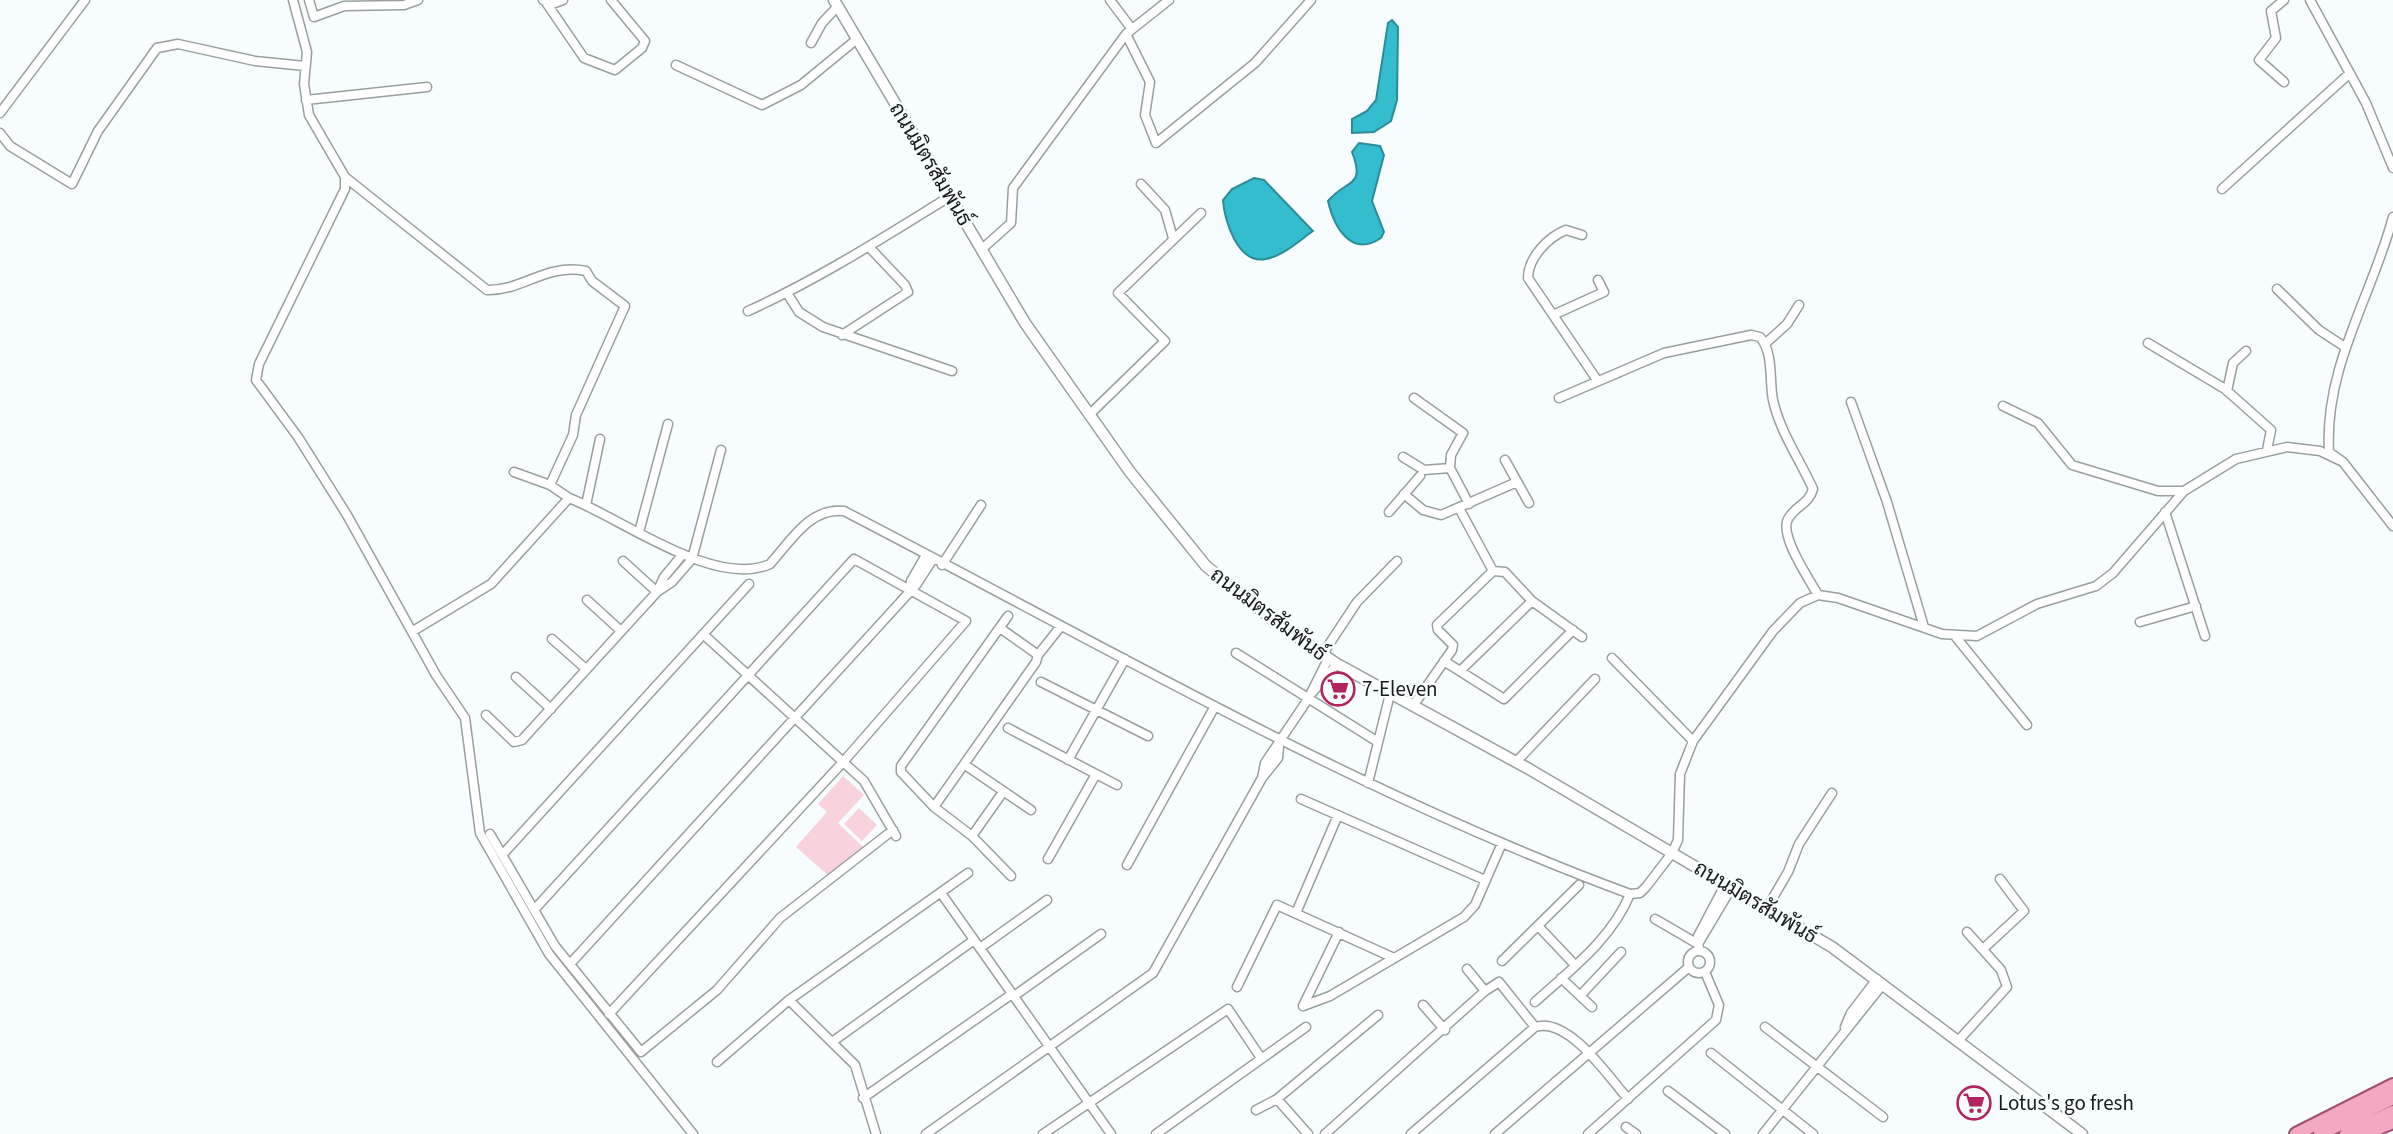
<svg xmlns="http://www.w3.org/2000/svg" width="2393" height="1134" font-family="'Source Sans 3',Sarabun,sans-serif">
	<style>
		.green { fill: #f8d2dc }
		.water { fill: #33bdce; stroke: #2b8c98; stroke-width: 2 }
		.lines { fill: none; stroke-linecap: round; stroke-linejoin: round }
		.minor-casing { stroke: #999f9f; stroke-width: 11 }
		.tertiary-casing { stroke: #999f9f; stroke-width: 13 }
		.primary-casing { stroke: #a0516c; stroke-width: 16 }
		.minor { stroke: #fff; stroke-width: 8 }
		.tertiary { stroke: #fff; stroke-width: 10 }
		.primary { stroke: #f2a9c1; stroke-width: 12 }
		.labels { text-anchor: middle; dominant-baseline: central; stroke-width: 5; stroke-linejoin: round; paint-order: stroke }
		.street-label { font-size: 21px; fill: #181a1b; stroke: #f7fdfe }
		.poi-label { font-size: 21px; fill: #181a1b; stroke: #f7fdfe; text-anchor: start }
	</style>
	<rect width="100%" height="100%" fill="#f7fdfe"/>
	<path class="green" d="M843 776 864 795 838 823 864 848 830 877 796 847 827 812 818 804Z
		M859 808 877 825 862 841 844 824Z"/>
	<path class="water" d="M1392 20 1398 27 1397 100 1391 121 1374 132 1352 133V119L1367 111 1376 100 1388 23Z
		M1359 143 1380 146 1384 155 1372 201 1384 232 1381 238C1351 258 1334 227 1328 201 1346 179 1366 188 1352 152Z
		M1254 178 1264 180 1313 231C1300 240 1283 256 1266 259 1238 265 1224 220 1223 200L1232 189Z"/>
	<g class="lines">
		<defs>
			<path id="minor" d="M293 0 307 52 304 84 309 115 345 177 487 290C523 291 545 263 586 271L592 281 625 306 576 415 573 435 550 485
				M309 0 314 17 344 6 404 5 418 0
				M543 0 552 4 563 0
				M1110 0 1131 28
				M2310 0 2366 103 2393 168
				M545 1 584 58 615 70 642 48 645 41 611 0
				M1126 34 1150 82 1145 115 1156 143 1255 63 1311 0
				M811 43 822 23 838 6
				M676 65 762 105 801 85 857 39
				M2284 82 2259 60 2276 38 2271 11 2284 0
				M306 100 427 87
				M0 113 85 0
				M0 133 10 146 72 184 98 131 157 48 178 44 255 61 305 66
				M345 177V189L259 364 256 380 298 437 347 515 436 675 465 718 480 833 549 954 693 1134
				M1141 184 1165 210 1173 238
				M2222 189 2350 73
				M2393 217C2372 296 2324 367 2329 452L2343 462 2393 526
				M1582 235 1566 230C1548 237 1528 258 1528 278L1597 380
				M982 249 1011 223 1013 188 1126 34 1169 0
				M2277 289 2319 330 2345 347
				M787 293 799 312 823 327 952 371
				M748 311C819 279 884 237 949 197
				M1553 315 1604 292 1598 280
				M842 335 908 292 905 285 869 247
				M1766 343 1787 324 1799 305
				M2148 343 2225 389 2271 430 2267 450
				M2227 391 2233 363 2246 351
				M1414 398 1463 433 1451 455 1450 468 1469 504
				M1559 398 1664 353 1751 335 1760 337C1774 353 1769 381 1773 400 1780 432 1800 460 1813 489 1809 504 1795 506 1788 519 1779 535 1809 579 1818 595
				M1851 402 1887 502 1924 627
				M2003 406 2038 423 2072 465 2158 491H2184
				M1090 414 1165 341 1118 293 1201 213
				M1403 457 1424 470 1450 468
				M1505 460 1529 503
				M514 472 550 485 569 498C621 518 715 589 770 564 791 541 810 507 844 511 1103 645 1356 793 1630 894
				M1404 494 1423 510 1441 515 1517 482
				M586 505 600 439
				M1459 508 1493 571
				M1389 512 1420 476
				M2165 512 2205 636
				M639 532 668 424
				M623 561 657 592
				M942 565 981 505
				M910 590 911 581 926 555
				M657 592 664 577 683 554
				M587 600 621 631
				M1008 616 901 766V772L934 807 972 836 1011 876
				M2140 622 2196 606
				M413 631 491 584 569 498
				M703 634 864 781 896 836
				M1955 636 2027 725
				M552 639 586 669
				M1236 653 1378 742
				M1038 655 1061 626
				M1322 655 1357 602 1397 561
				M1612 658 1693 741
				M1444 661 1504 699 1573 630
				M1461 670 1532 601
				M516 677 551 709
				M1041 682 1148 736
				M1312 693 1337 664
				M1413 706 1452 650 1453 645 1438 630 1437 625 1493 571 1505 572 1532 601 1582 637
				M486 715 514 742 522 740 657 592 672 582 692 559 721 450
				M1008 728 1117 785
				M1068 760 1125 659
				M1516 762 1595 679
				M965 765 1031 810
				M1262 778 1265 763 1308 699 1328 659
				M1368 783 1390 694
				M1301 799 1485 880
				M934 807 1036 662 1038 655 1000 628
				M490 834 555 946 641 1052 717 990 780 918 893 830
				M972 836 1003 792
				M503 854 749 584
				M1048 859 1096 774
				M1127 865 1215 706
				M941 893 1111 1134
				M1767 908 1788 872 1799 844 1832 793
				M534 910 854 559 966 621 844 761 609 1014
				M1296 913 1338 815
				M1655 919 1698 944
				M1539 927 1575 965
				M1698 944 1732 887
				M980 948 1047 900
				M1983 949 2024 911 2000 879
				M1699 950 1698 936 1726 883
				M1688 962a11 11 0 1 1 22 0a11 11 0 1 1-22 0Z
				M1502 961 1579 885
				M570 964 916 585 933 559
				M1467 969 1485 991
				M1561 978 1592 1007
				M1237 987 1277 905 1394 958
				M1014 996 1101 934
				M1580 996 1621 952
				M789 1000 855 1065 876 1134
				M1535 1002C1569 971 1612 939 1630 894L1640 893 1646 887 1672 853 1678 840 1680 774 1693 741 1773 631 1800 603 1818 595 1838 598 1942 634 1977 636 2037 604 2096 586 2113 573 2184 491 2236 459 2287 447 2320 451 2343 462
				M1423 1005 1445 1030
				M1303 1006 1330 996 1464 917 1475 905 1502 843
				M1303 1006 1339 932
				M1765 1027 1883 1117
				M1845 1027 1851 1013 1877 979
				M1958 1041 2007 987 2001 970 1967 932
				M832 1042 974 940
				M1711 1053 1813 1134
				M717 1062 789 1000 968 873
				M1668 1091 1725 1134
				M863 1098 1012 994
				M1277 1099 1308 1134
				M1256 1110 1277 1099 1378 1015
				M1626 1127 1636 1134
				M926 1134 1153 973 1262 778 1278 758 1279 746
				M1043 1134 1228 1009 1261 1058
				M1156 1134 1306 1027
				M1325 1134 1485 991 1499 982 1535 1027
				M1411 1134 1535 1027C1568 1016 1608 1076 1628 1099
				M1495 1134 1689 967
				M1588 1134 1716 1020 1719 1005 1705 972
				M1763 1134 1883 984"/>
			<path id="tertiary" d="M834 0 1025 323 1130 472 1206 566 1272 619 1337 664 1529 769 1832 947 2082 1134"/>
			<path id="primary" d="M2296 1134 2393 1085
				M2320 1134 2393 1098
				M2346 1134 2393 1112
				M2364 1134 2393 1122"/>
		</defs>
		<use href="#minor" class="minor-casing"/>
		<use href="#tertiary" class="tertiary-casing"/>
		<use href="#primary" class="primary-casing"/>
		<use href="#minor" class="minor"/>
		<use href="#tertiary" class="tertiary"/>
		<use href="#primary" class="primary"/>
	</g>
	<defs>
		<symbol id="supermarket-ring" viewBox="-11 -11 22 22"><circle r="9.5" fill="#f7fdfe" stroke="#b1245f" stroke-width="1.5"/><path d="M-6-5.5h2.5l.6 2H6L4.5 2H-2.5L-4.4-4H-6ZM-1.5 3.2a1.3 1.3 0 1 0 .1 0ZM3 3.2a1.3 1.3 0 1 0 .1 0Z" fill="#b1245f"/></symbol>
	</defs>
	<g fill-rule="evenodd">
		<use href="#supermarket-ring" x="1319" y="670" width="38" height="38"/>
		<use href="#supermarket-ring" x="1955" y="1084" width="38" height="38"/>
	</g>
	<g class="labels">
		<g class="street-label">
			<text transform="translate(931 164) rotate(59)">ถนนมิตรสัมพันธ์</text>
			<text transform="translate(1269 614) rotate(37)">ถนนมิตรสัมพันธ์</text>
			<text transform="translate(1756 902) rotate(31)">ถนนมิตรสัมพันธ์</text>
		</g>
		<g class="poi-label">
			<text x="1362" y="689">7-Eleven</text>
			<text x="1998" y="1103">Lotus's go fresh</text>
		</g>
	</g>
</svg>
